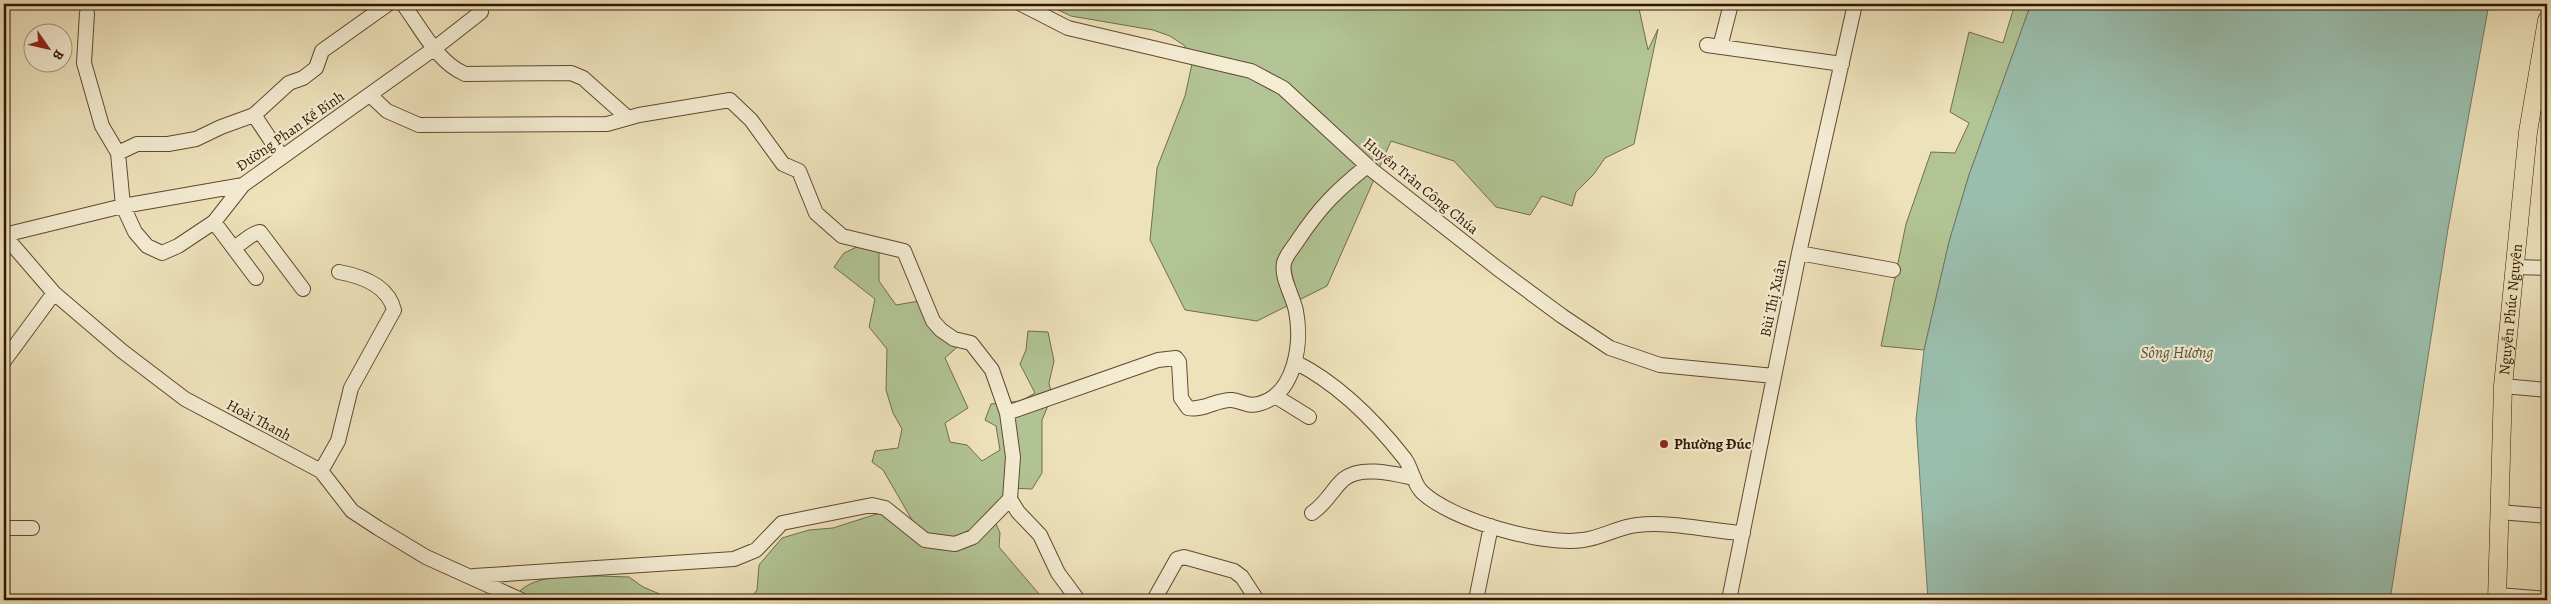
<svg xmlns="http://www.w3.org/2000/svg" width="2551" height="604" font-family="Alegreya,serif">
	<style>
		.green { fill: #b2c495; stroke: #726d4a }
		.water { fill: #9abead; stroke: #707b68 }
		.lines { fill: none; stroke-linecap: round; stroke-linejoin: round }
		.minor-casing { stroke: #60492f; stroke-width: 16 }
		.major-casing { stroke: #311600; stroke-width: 19 }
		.minor { stroke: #f4ecd3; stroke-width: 14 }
		.major { stroke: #eee2bb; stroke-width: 18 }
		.poi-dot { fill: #8f2418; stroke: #f4ecd3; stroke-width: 2 }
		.labels { text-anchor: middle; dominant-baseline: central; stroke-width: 4.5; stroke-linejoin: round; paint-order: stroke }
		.street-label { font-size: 15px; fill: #311600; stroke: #f4ecd3 }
		.poi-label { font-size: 15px; font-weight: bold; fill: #311600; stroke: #f4ecd3; text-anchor: start }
		.water-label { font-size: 16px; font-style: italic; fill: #56513d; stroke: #f4ecd3 }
	</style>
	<rect width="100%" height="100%" fill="#eee2bb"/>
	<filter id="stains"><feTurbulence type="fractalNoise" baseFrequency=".004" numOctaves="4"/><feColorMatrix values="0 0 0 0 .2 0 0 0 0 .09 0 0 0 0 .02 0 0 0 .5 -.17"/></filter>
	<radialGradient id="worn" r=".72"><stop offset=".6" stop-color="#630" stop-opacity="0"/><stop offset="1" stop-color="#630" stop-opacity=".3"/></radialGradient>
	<path class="green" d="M1046 4H1638L1648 50 1658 29 1634 144 1605 158 1594 174 1576 192 1572 206 1542 196 1530 215 1496 207 1454 161 1391 141 1327 286 1257 321 1185 310 1150 240 1157 168 1185 96 1192 64 1185 46 1170 36 1153 30 1071 16Z
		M2015 4H2031L1969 175 1949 242 1924 350 1881 346 1906 224 1931 152 1955 153 1969 123 1950 112 1969 32 2003 43Z
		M861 245 879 252V281L896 305 919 301 929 326 965 340 945 358 968 408 945 423 950 442 967 445 982 461 1000 450 996 426 985 420 991 404 1021 401 1035 393 1020 364 1026 350 1028 331 1048 332 1054 361 1049 383 1052 396 1042 420V473L1032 489 1010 488 990 510 1000 533 999 547 1039 594 1037 600H749L757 590 759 565 782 538 809 530 833 528 880 513 909 535 915 525 883 470 872 462 875 451 898 448 902 429 893 413 886 390 887 349 869 327 875 299 834 267 844 253Z
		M600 576 629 577 643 587 674 600H512C530 572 570 577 600 576Z"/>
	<path class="water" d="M2031 4H2489L2448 229 2390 600H1928L1916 420 1924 350 1949 242 1969 175Z"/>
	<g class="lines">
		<defs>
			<path id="minor" d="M403 4C421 28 437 62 465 74L571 73 583 78 628 118
				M1021 4 1068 28 1251 71 1283 88 1372 170 1497 268 1562 316 1610 348 1660 365 1774 376
				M481 12 435 48 243 185 123 206 4 235 54 293 122 351 185 399 321 471 352 511 378 528 426 557 521 600
				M87 13 84 63 102 126 118 153 123 206 135 232 147 246 162 253 178 246 214 222 243 185
				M1707 45 1842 64
				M1720 47 1731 4
				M370 95 387 111 419 125 607 124 639 115 730 100 751 120 783 164 799 171 816 213 842 236 904 251 933 321 941 330 954 339 971 343 992 370 1007 413 1013 457 1010 499 1018 512 1040 535 1058 573 1078 600
				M254 115 282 157
				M118 153 137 144H168L196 139 221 127 254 115 289 83 303 78 316 68 322 51 388 4
				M214 222 256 278
				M234 247C244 243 250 233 260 232L303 289
				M1799 253 1893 270
				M2514 267 2547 268
				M4 361 54 293
				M1295 362C1337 383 1376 422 1405 459 1412 469 1413 483 1422 492 1451 520 1543 546 1583 540 1601 538 1618 527 1637 525 1672 521 1708 531 1743 533
				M2503 386 2547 390
				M1275 396 1309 417
				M1007 413 1158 360 1176 358 1179 362 1181 398 1188 408C1204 411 1217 399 1232 400 1242 401 1247 407 1258 404 1296 395 1302 342 1296 311 1293 296 1281 278 1284 263 1286 255 1293 248 1298 240 1320 207 1336 191 1367 166
				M321 471 338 441 351 388 394 310C388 285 361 276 339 272
				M2499 512 2547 516
				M1312 513C1329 501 1332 489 1344 479 1361 465 1395 474 1414 478
				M4 528H32
				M474 576 734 559 756 550 782 523 872 505 885 508 925 540 955 544 973 537 1010 499
				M2498 595 2547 599
				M1154 600 1177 559 1184 557 1234 571 1242 577 1257 600
				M1476 600 1491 526
				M1729 600 1799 253 1855 4"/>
			<g id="major">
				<path id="s1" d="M2497 600 2503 386 2528 132 2547 20"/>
			</g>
		</defs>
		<use href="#minor" class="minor-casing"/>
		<use href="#major" class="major-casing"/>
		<use href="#minor" class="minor"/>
		<use href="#major" class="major"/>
	</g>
	<circle class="poi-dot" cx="1664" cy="444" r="5"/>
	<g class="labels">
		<g class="street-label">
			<text transform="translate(290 131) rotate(-35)">Đường Phan Kế Bính</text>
			<text transform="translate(1421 186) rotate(39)">Huyền Trân Công Chúa</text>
			<text transform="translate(1773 298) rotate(-78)">Bùi Thị Xuân</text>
			<text stroke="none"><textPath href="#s1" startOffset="291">Nguyễn Phúc Nguyên</textPath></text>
			<text transform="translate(259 420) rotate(28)">Hoài Thanh</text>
		</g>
		<g class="poi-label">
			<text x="1674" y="444">Phường Đúc</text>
		</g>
		<g class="water-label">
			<text x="2177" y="353">Sông Hương</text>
		</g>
	</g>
	<rect width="2551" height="604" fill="none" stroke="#eee2bb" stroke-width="20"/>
	<rect x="5" y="5" width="2541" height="594" fill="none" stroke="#311600" stroke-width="2.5"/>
	<rect x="10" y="10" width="2531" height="584" fill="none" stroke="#311600"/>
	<g transform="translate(48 48) rotate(124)"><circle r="24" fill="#f4ecd3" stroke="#a6967f"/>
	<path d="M0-4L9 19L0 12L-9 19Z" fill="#8f2418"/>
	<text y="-8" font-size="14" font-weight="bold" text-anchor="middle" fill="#311600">B</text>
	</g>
	<rect width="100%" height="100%" filter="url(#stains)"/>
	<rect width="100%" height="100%" fill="url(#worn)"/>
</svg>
